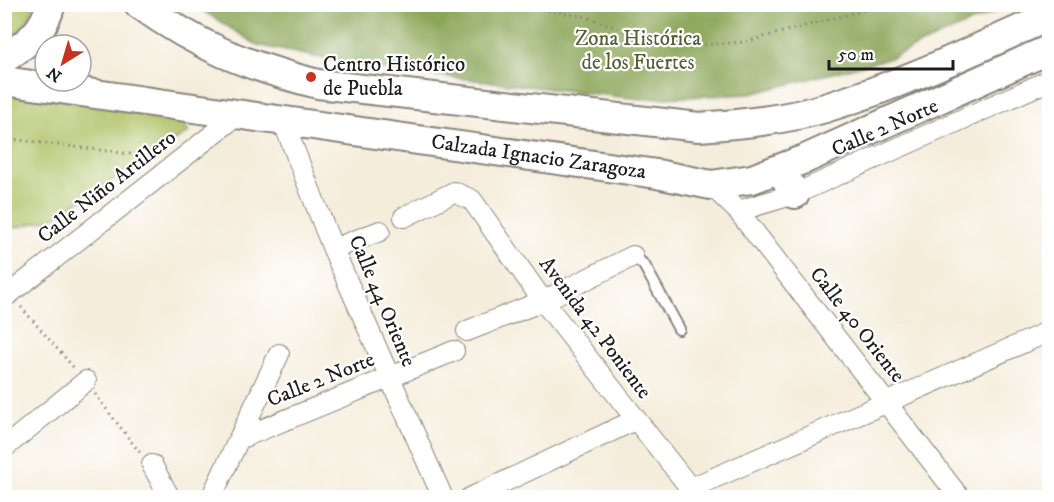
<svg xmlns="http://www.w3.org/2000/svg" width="1054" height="502" font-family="'IM FELL DW Pica',serif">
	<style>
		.green { fill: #afc063; stroke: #666e40; stroke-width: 1.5 }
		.forest { fill: #8ba659; stroke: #54613a; stroke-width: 1.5 }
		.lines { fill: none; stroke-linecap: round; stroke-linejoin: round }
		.service-casing { stroke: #88847c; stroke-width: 14 }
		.minor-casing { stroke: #88847c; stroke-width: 22 }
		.secondary-casing { stroke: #88847c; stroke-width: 32 }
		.path { stroke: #88847c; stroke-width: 3; stroke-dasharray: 1.5 4.5; stroke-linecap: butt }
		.service { stroke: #fff; stroke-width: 10 }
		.minor { stroke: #fff; stroke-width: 20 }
		.secondary { stroke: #fff; stroke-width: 28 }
		.poi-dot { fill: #c8321e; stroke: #fff; stroke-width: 2 }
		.labels { text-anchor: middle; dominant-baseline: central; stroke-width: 4.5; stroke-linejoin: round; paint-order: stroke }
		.park-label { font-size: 21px; fill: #575e38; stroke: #fff }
		.poi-label { font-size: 21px; fill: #1c1c1c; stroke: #fff; text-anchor: start }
		.street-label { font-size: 21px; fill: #1c1c1c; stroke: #fff }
	</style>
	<rect width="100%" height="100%" fill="#fff"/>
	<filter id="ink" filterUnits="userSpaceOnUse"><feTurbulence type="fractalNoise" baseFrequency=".0167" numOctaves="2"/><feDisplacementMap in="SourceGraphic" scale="12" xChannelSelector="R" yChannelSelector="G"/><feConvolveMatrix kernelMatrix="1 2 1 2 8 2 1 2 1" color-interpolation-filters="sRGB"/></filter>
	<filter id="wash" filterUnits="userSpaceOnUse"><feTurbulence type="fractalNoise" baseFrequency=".008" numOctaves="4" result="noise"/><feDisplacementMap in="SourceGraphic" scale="24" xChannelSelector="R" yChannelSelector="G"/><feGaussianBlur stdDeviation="1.35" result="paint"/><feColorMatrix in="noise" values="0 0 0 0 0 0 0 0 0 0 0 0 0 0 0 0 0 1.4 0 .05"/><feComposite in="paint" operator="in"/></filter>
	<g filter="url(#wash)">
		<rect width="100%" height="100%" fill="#f5eddb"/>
		<path class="green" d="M5 5H34C30 23 19 32 5 42Z
			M5 92 181 118 189 132 51 219 5 230Z"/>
		<path class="forest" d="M194 5H1010L890 58 751 94 639 99 370 68 257 45Z"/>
	</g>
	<g filter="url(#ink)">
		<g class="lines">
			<defs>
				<path id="service" d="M633 256 644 265 679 329"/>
				<path id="minor" d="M283 121 333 249 443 498
					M711 185 738 211 960 498
					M738 211 795 194 1050 80
					M404 217 454 192 472 200 543 301 698 498
					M333 249 380 231
					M4 298 239 114
					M467 331 543 301 633 256
					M239 439 454 351
					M4 448 86 381
					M152 465 170 498
					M691 488 1050 331
					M211 498 279 354
					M470 498 635 420"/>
				<g id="secondary">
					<path d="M139 4C199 47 247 66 318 84L699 127C741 124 785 120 825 108 903 84 976 49 1050 16"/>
					<path d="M4 59C28 42 43 33 51 4"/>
					<path id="s1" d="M4 81 657 174 711 185 752 179 805 159 1050 49"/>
					<path d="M780 169 795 194"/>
				</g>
			</defs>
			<use href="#service" class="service-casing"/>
			<use href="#minor" class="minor-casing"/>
			<use href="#secondary" class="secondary-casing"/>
			<path class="path" d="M506 4 583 16 659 42 683 46 745 42 887 4
				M4 138 154 157
				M21 307 74 368
				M95 394 140 453"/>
			<use href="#service" class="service"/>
			<use href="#minor" class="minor"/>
			<use href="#secondary" class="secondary"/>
		</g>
	</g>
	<circle class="poi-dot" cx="311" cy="77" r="6"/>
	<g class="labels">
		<g class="park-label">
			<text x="638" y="39">Zona Histórica<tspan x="638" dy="24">de los Fuertes</tspan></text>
		</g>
		<g class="poi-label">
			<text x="323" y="65">Centro Histórico<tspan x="323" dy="24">de Puebla</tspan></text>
		</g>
		<g class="street-label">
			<text transform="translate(885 128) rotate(-24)">Calle 2 Norte</text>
			<text stroke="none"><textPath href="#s1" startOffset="540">Calzada Ignacio Zaragoza</textPath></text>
			<text transform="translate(107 187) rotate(-38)">Calle Niño Artillero</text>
			<text transform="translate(382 301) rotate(67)">Calle 44 Oriente</text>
			<text transform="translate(857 325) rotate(52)">Calle 40 Oriente</text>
			<text transform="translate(595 328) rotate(53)">Avenida 42 Poniente</text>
			<text transform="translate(321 380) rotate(-22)">Calle 2 Norte</text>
		</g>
	</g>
	<rect width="1054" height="502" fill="none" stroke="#fff" stroke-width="24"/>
	<g transform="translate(63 63) rotate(217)"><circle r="28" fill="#ffffff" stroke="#a4a4a4" stroke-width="1.5"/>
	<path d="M0-4.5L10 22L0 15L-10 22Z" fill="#c8321e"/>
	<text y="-9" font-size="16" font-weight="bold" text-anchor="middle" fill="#1c1c1c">N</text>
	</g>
	<path d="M829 60v9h124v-9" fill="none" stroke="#1c1c1c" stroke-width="3"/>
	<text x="838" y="60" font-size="18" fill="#1c1c1c" stroke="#ffffff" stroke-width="4.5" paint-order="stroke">50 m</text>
</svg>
